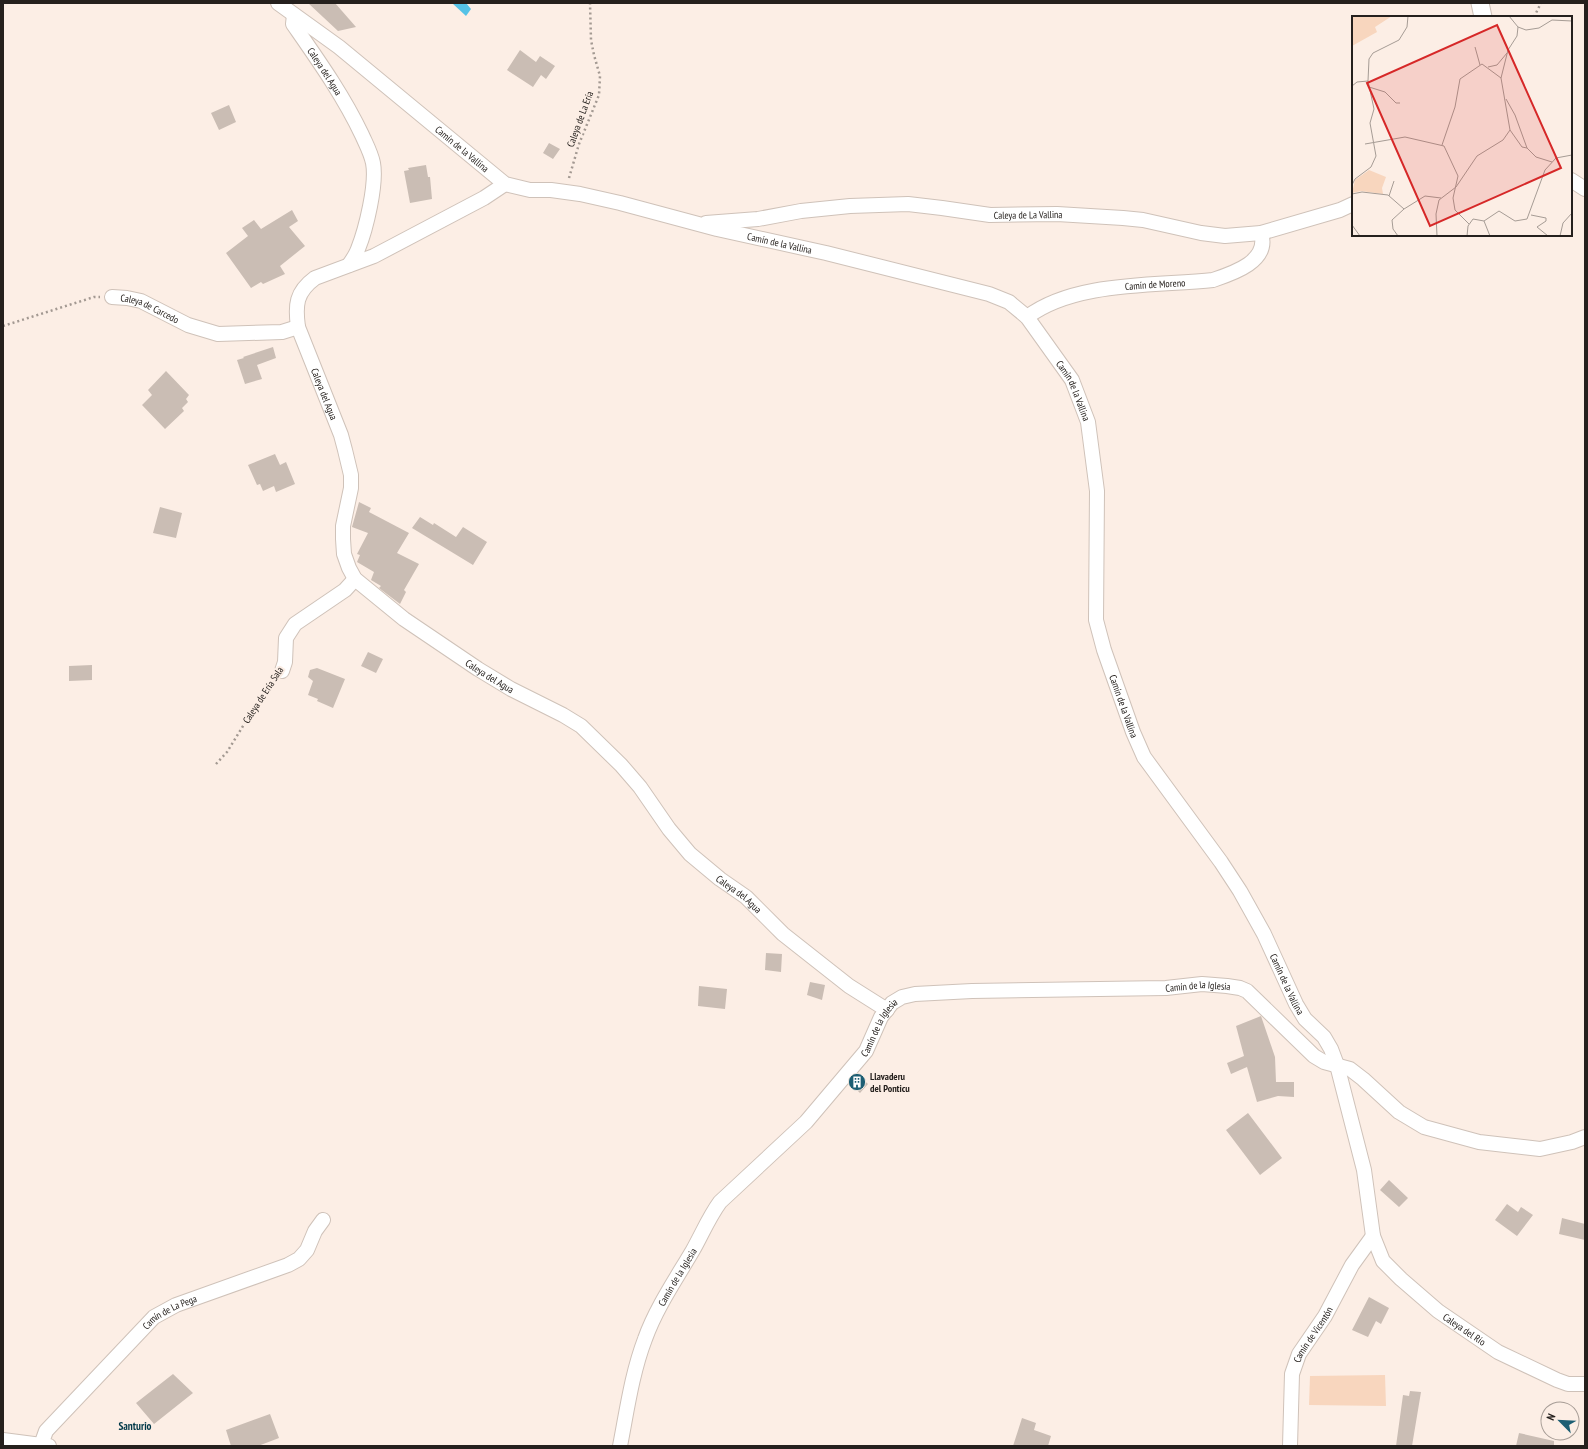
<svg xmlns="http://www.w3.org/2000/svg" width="1588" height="1449" font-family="'PT Sans Narrow',sans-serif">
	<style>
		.green { fill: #f8d6be }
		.water { fill: #55c2e6 }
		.building { fill: #cabdb4 }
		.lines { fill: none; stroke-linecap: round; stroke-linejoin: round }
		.minor-casing { stroke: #cfc2b9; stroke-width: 16 }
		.tertiary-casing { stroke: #cfc2b9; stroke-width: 19 }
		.path { stroke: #a39992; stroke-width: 2.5; stroke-dasharray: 2 3; stroke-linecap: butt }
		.minor { stroke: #fff; stroke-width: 14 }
		.tertiary { stroke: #fff; stroke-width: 17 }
		.labels { text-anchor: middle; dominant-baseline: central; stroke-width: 4; stroke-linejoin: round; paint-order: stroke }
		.street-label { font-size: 10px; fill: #25201d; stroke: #fceee5 }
		.poi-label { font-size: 10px; font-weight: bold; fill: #25201d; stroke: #fceee5; text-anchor: start }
		.neighbourhood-label { font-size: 11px; font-weight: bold; fill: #003848; stroke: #fceee5 }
		.inset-road { fill: none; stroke: #a69c95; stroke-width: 1 }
		.view { fill: #d62828; fill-opacity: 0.15; stroke: #d62828; stroke-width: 2 }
		.inset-edge { fill: none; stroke: #25201d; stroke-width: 2 }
	</style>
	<rect width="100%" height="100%" fill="#fceee5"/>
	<path class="green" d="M1385 1375 1386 1406 1309 1405 1310 1376Z"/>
	<path class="water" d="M452 3H466L471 9 466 16Z"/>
	<path class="building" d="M308 3H335L356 27 338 31Z
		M520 50 536 62 540 56 555 66 546 79 541 75 533 87 507 70Z
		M229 105 236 122 219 130 211 113Z
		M549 143 560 149 553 159 543 153Z
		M426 165 428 177H430L432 199 410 203 404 171 409 170 408 168Z
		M292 210 298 221 289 227 305 246 280 266 285 274 263 284 261 282 251 288 226 253 248 236 242 228 254 220 261 229Z
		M273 347 276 358 257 365 262 379 245 384 237 360 244 358 243 357Z
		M166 371 189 395 186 399 188 402 182 408 184 411 165 429 142 405 152 395 148 390Z
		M275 454 280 465 286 462 295 484 276 492 274 486 263 491 260 484 257 485 248 465Z
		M359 502 371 508 369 512 409 533 397 553 419 564 404 590 406 592 400 604 379 588 381 586 371 580 374 572 357 562 360 555 357 554 368 533 352 527Z
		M160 507 182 513 176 538 153 533Z
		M420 517 433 525 434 523 456 537 463 527 487 542 473 565 412 528Z
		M368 652 383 659 376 673 361 666Z
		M92 665V680L69 681V666Z
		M317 668 345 679 333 708 317 701 318 699 308 695 313 681 308 677 310 670Z
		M766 953 782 954 781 972 765 970Z
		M810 982 825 985 822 1000 807 995Z
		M699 986 727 989 725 1009 698 1006Z
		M1261 1016 1275 1057 1276 1082H1294V1097L1278 1096 1257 1102 1247 1067 1231 1074 1227 1063 1244 1056 1236 1026Z
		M857 1074 868 1084 860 1093 850 1083Z
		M1248 1113 1282 1158 1260 1175 1226 1130Z
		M1389 1180 1408 1198 1399 1207 1380 1190Z
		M1507 1204 1518 1212 1521 1207 1533 1215 1517 1236 1495 1220Z
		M1562 1218 1585 1224V1240L1559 1234Z
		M1369 1297 1389 1308 1381 1324 1376 1321 1368 1337 1352 1330Z
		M173 1374 193 1393 154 1424 136 1403Z
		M1410 1391 1421 1392 1412 1446H1396L1403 1395 1409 1396Z
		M270 1414 279 1438 258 1446H231L226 1430Z
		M1022 1418 1036 1423 1034 1430 1051 1436 1048 1446H1013Z
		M1519 1433 1554 1441V1446H1516Z"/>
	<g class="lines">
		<defs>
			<g id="minor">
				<path id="s1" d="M278 3 339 47 505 184 530 190H551L580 194 620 203 717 229 826 253 989 294 1009 302 1027 317 1072 380 1088 422 1097 491 1096 620 1104 650 1133 732 1144 757 1221 862 1240 891 1264 934 1296 1004 1305 1019 1324 1037 1331 1049 1337 1065 1364 1170 1373 1236 1383 1261 1401 1279 1438 1311 1498 1352 1557 1380 1568 1384H1585"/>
				<path id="s2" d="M294 15 293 24C318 60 343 95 362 135 366 144 371 153 373 163 377 184 366 229 358 249 356 255 352 260 349 265"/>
				<path d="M1571 180 1585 189"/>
				<path id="s3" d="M505 184 484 198 374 256 315 278C296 292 295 305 298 327L341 435 345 450 351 475V488L343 526V539L344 554 349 568 355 579 404 619 478 669 511 689 563 715 581 726 621 765 640 787 669 829 690 854 720 879 746 897 783 934 849 986 887 1010"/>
				<path id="s4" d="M706 223 758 219 801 211 850 206 908 204 942 208 990 215 1057 214 1123 218 1143 220 1201 233 1225 236 1261 233 1340 210 1353 204"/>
				<path id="s5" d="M112 297 127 298 141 301 188 325 218 334 282 332 298 327"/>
				<path id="s6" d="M1027 317C1075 281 1155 286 1213 280 1234 273 1270 261 1261 233"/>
				<path d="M282 671 285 662 286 638 295 624 345 590 355 579"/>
				<path d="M3 1440 49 1446"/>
				<path id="s7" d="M41 1445 46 1431 154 1317 176 1305 288 1265 299 1259 307 1250 315 1231 323 1220"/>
				<path id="s8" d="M620 1446C627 1410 632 1373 645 1339 656 1308 676 1279 693 1250 702 1234 709 1217 720 1202L806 1122 866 1051 881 1017 892 1003 902 997 915 994 972 991 1166 988 1202 984 1227 986 1240 988 1247 991 1314 1056 1324 1062 1350 1069 1363 1079 1399 1112 1424 1127 1479 1142 1540 1149 1572 1142 1585 1137"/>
				<path id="s9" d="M1290 1446 1292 1374 1299 1354 1325 1316 1352 1265 1373 1236"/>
			</g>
			<path id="tertiary" d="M1480 3 1483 17"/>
		</defs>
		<use href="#minor" class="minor-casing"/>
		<use href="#tertiary" class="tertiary-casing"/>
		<path class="path" d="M1534 17 1541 3
			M569 178 579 144 599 95 600 76 594 55 591 40 590 3
			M3 326 94 297H100
			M216 764 227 752 251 713 274 681"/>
		<use href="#minor" class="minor"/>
		<use href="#tertiary" class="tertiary"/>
	</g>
	<defs>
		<symbol id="building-disc" viewBox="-11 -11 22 22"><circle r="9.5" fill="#1d5e73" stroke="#fceee5"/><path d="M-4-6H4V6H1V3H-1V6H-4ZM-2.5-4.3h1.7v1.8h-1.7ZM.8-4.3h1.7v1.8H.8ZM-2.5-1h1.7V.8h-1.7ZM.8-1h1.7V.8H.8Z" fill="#fff"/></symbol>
	</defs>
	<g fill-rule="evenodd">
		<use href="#building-disc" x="847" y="1072" width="20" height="20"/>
	</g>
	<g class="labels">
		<g class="street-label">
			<text stroke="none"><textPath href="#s2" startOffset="66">Caleya del Agua</textPath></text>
			<text transform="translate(580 119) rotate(-70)">Caleya de La Ería</text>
			<text stroke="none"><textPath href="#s1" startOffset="235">Camín de la Vallina</textPath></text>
			<text stroke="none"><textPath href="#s4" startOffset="324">Caleya de La Vallina</textPath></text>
			<text stroke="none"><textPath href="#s1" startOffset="572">Camín de la Vallina</textPath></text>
			<text stroke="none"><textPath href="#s6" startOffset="134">Camín de Moreno</textPath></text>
			<text stroke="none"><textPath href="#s5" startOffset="40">Caleya de Carcedo</textPath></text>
			<text stroke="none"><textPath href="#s1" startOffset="920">Camín de la Vallina</textPath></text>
			<text stroke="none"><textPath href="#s3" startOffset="340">Caleya del Agua</textPath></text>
			<text stroke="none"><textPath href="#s3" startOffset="699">Caleya del Agua</textPath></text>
			<text transform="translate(263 695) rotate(-57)">Caleya de Ería Sala</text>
			<text stroke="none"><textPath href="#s1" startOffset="1244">Camín de la Vallina</textPath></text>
			<text stroke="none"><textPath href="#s3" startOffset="1035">Caleya del Agua</textPath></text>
			<text stroke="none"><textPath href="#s1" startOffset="1568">Camín de la Vallina</textPath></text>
			<text stroke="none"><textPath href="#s8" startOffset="840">Camín de la Iglesia</textPath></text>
			<text stroke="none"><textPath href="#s8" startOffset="504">Camín de la Iglesia</textPath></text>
			<text stroke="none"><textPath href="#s8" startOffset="180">Camín de la Iglesia</textPath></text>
			<text stroke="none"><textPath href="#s7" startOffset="188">Camín de La Pega</textPath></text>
			<text stroke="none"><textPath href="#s1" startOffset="1973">Caleya del Río</textPath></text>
			<text stroke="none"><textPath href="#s9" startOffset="117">Camín de Vicentón</textPath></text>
		</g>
		<g class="poi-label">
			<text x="870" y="1076">Llavaderu<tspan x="870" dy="12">del Ponticu</tspan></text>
		</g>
		<g class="neighbourhood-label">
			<text x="135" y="1426">Santurio</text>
		</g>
	</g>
	<g transform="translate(1352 16)">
		<rect width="220" height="220" fill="#fceee5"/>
		<path d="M0 0H40L23 11 25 16 0 30ZM17 154 34 161 30 172 31 178 9 175 0 177 3 164Z" fill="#f8d6be"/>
		<path class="inset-road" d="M157 0 166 11 174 14 187 12 200 4M200 4 220 5M123 31 128 49M136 51 145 49 155 37M0 70 5 66 16 65M17 71 33 76 44 87H48M154 83 163 99 175 132 184 141 200 146M158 114 170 131 175 132M13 128 53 121 92 130 106 160 101 182 103 194 117 208M90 129 103 91 108 63 130 48 149 62M0 169 3 163 19 151 24 140 18 107 22 93 16 65 17 43 21 37 47 24 55 11 56 0M0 178 10 176 36 179 52 193 73 180 89 182M37 180 42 165M179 199 194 202V205L185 211 196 220M132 205 138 220M0 209 8 220M46 220 41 213 40 204 52 193M85 220 84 198 87 184 104 171 125 140 151 124 158 114 149 62 156 34 165 20 166 11M115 220 116 210 121 203 132 205 147 195 163 205 175 203 193 154 204 142 220 139M208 220 211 207 220 197"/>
		<path class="view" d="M145 9 209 152 78 210 15 67Z"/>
		<rect width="220" height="220" class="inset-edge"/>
	</g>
	<rect width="1588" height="1449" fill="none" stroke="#25201d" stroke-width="8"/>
	<g transform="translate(1560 1421) rotate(294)"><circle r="19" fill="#fceee5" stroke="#a69c95"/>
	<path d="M0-3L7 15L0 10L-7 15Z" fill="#1d5e73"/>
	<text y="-6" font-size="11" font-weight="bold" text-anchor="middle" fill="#25201d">N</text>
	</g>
</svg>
